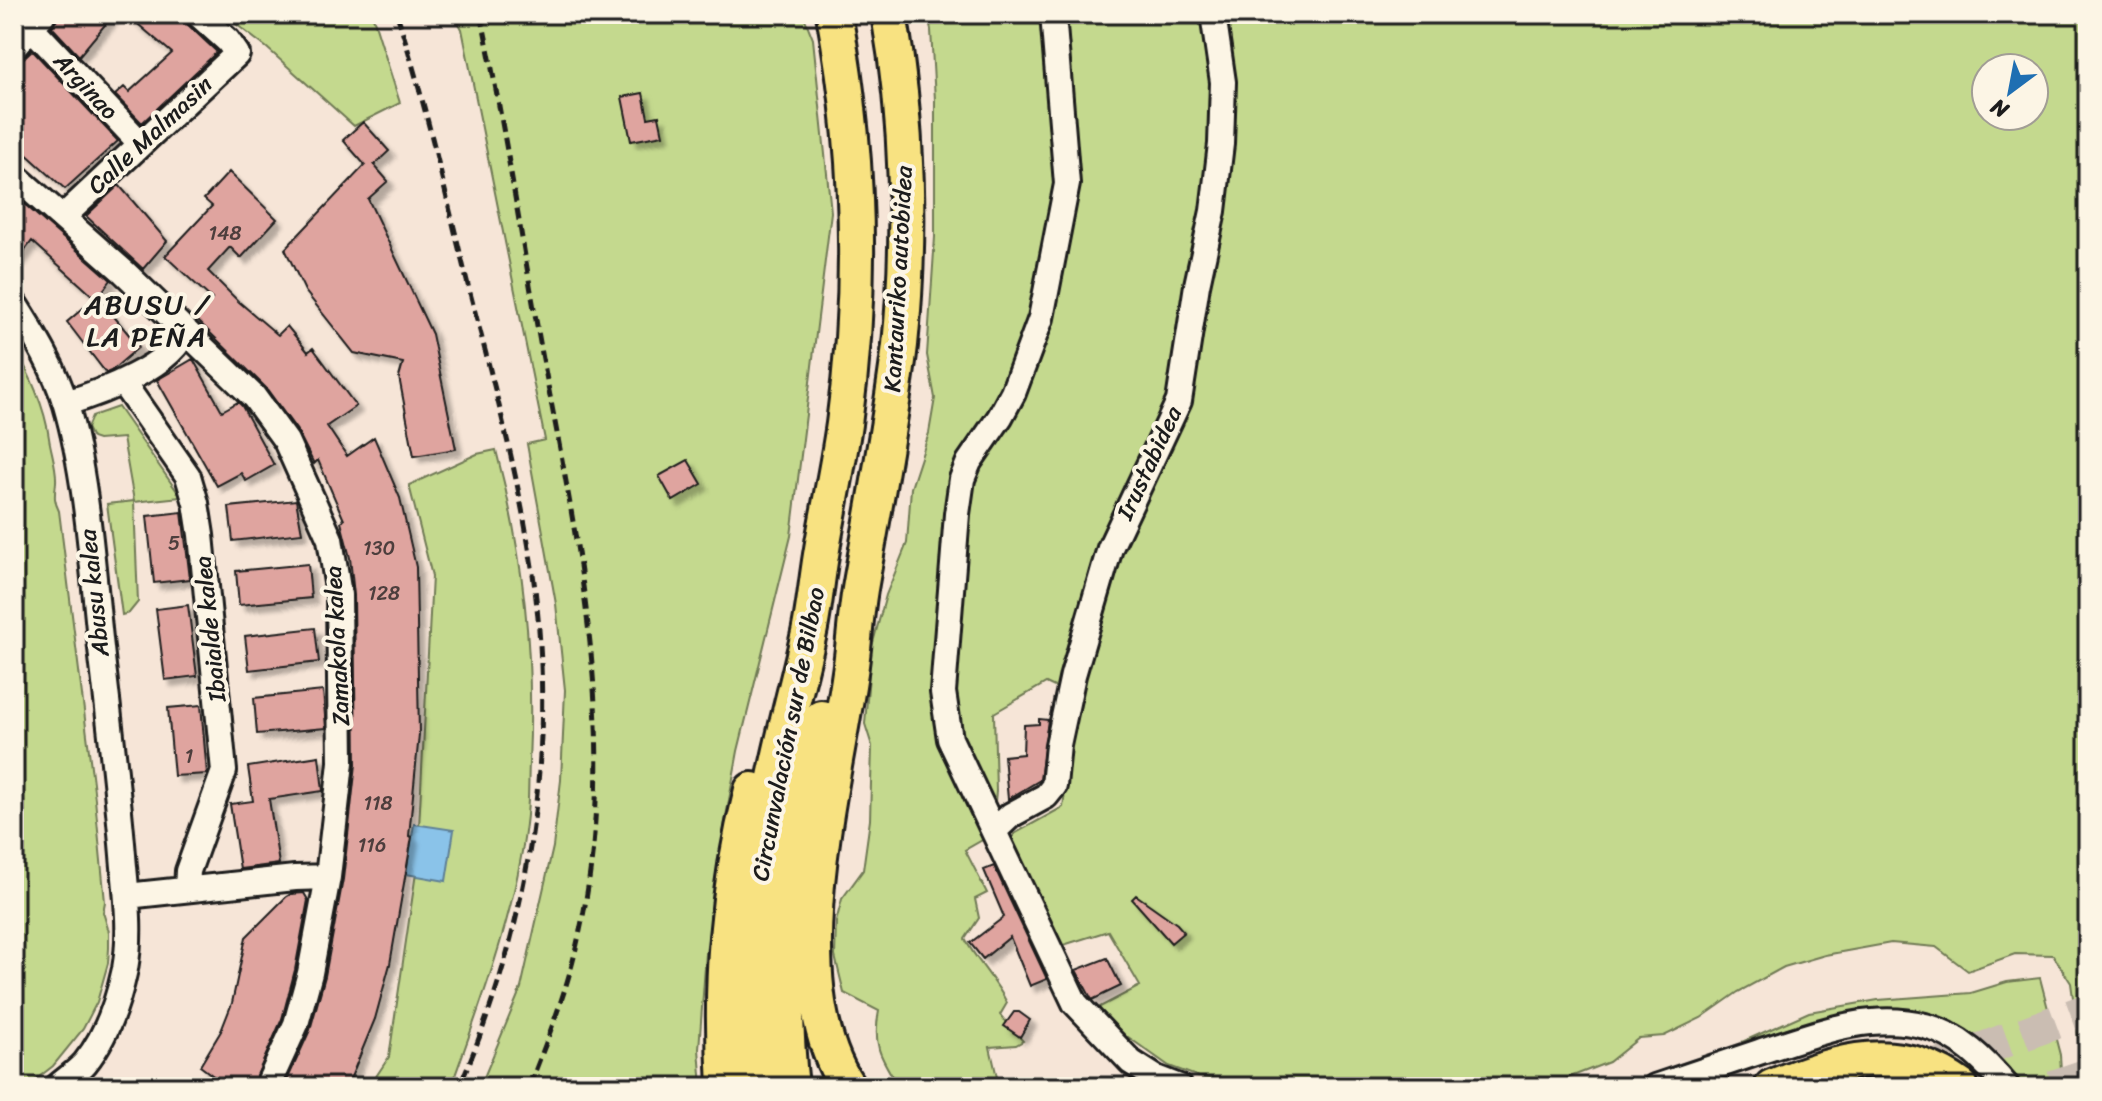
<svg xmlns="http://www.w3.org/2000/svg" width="2102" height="1101" font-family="Sriracha,sans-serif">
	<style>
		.green { fill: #c4d98e; stroke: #707a55; stroke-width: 2; fill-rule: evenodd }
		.water { fill: #8ac3e9; stroke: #5e8097; stroke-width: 2 }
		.building { fill: #dfa49f; stroke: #1c1c1c; stroke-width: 2; filter: url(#shadow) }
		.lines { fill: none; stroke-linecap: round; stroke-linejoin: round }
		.highway-tunnel { stroke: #cabdb2; stroke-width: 34; stroke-dasharray: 34 17; stroke-linecap: butt }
		.minor-casing { stroke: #1c1c1c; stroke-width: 30 }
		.highway-casing { stroke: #1c1c1c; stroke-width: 40 }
		.minor { stroke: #fcf5e5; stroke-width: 24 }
		.highway { stroke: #f8e281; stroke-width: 34 }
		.rail { stroke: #1c1c1c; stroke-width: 5; stroke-dasharray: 12 6; stroke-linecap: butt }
		.labels { text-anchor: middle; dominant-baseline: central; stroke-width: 8; stroke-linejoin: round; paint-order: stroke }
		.number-label { font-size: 20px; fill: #4d3e3d }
		.street-label { font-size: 24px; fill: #1c1c1c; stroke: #fcf5e5 }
		.quarter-label { font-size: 28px; letter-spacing: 2px; fill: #1c1c1c; stroke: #fcf5e5 }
	</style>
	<defs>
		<filter id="shadow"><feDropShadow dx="6" dy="6" stdDeviation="2" flood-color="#0004"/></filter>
	</defs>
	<rect width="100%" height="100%" fill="#f6e5d7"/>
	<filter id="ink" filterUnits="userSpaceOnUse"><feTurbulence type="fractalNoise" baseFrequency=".0125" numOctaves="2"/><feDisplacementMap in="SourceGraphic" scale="16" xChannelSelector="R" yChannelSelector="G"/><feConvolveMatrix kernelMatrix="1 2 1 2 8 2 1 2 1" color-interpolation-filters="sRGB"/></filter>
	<g filter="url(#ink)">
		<path class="green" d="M223 14H372L400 103 354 126 267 48Z
			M454 14H803L813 39 831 212 791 536 738 751 725 822 706 953 699 1049 702 1087H480L521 988 553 847 561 780 565 690 556 604 527 444 545 440 462 29Z
			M928 14H2088V1087H2085L2071 983 2053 955 2015 954 1968 971 1936 947 1891 943 1825 955 1784 967 1738 992 1701 1018 1664 1036 1639 1038 1609 1062 1565 1079 1494 1087H1297L1199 1077 1169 1066 1128 1037H1120L1096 1009 1140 986 1108 931 1057 947 1009 848 1014 834 1063 807 1078 698 1046 683 994 713 996 791 994 813 981 823 984 839 965 850 987 893 975 899 979 918 965 939C977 962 996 980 1007 1003L1000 1015 1023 1041 1016 1045 990 1047 999 1086 1002 1087H899C881 1058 872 1046 879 1011L844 993 835 956 836 922 842 899 863 870 870 820 872 746 865 724 871 650 886 595 907 543 911 488 929 433 935 398 927 355 935 237V100L931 30ZM1986 68H2034V116H1986Z
			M14 345C29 374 45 406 49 438 51 452 57 468 56 482 55 494 53 499 59 511L95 799 105 902 103 912 109 932V948L108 963 97 1002 83 1029 53 1066 26 1087H14Z
			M118 407 181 497 134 502 138 602 129 613 122 615 107 504 134 501 123 438 98 440 92 438 87 428 92 416Z
			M496 450C524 557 534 653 529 763 528 783 529 804 526 824 516 911 480 1005 451 1087H369L389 1057 417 866 432 576 409 485 477 454Z
			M2040 978 2060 1055 2062 1087H2022C2012 1069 1998 1056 1981 1042 1908 986 1820 1018 1742 1042L1809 1012 1878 1000 1971 993 2007 982Z"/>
		<path class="water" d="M414 824 454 830 446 881 406 874Z"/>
		<path class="building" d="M61 14H114L79 56 52 27Z
			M126 14H183L188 25 217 52 142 123 115 95 124 87 129 92 172 53Z
			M32 50 118 141 65 189 14 143V67Z
			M643 93 648 118 659 116 663 135 631 141 622 97Z
			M363 122 389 151 374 165 388 181 368 199 432 334 456 449 414 456 399 377 403 363 354 353 305 291 285 249 365 165 343 140Z
			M229 172 277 219 241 258 230 247 208 271 238 301 278 335 287 326 308 352 313 348 356 406 327 426 347 456 374 437 400 498 416 567 419 734 409 836 412 837 390 964 375 1019 347 1087H284L310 1030 325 976 343 879 356 764 354 595 350 558 341 522 344 520 318 460 314 464 298 432 266 388 195 318 212 299 165 256 212 206 204 199Z
			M119 185 167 241 143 269 86 216Z
			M14 195 111 280 98 297 139 347 111 371 106 373 67 322 95 298 32 241 14 265Z
			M193 359 222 411 238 402 242 406 274 465 246 481 241 473 217 486 157 380Z
			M688 460 702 484 673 501 659 476Z
			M296 500 302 533 233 541 229 507Z
			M182 512 190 579 154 583 147 516Z
			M308 564 311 598 239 605 236 571Z
			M188 605 197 676 165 680 156 609Z
			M315 628 319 662 249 670 245 636Z
			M323 691 326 728 257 734 254 698Z
			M201 705 207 774 174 776 168 708Z
			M1039 719 1048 720 1040 780 1008 799 1004 756 1023 754 1024 725 1039 724Z
			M319 756 323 791 269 799 279 864 240 869 230 804 253 801 248 767Z
			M994 866 1047 979 1030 986 1010 937 983 959 970 943 1004 917 984 870Z
			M304 893 308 900 295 970 282 1019 252 1087H228L200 1066 221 1031 232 1003 246 937 286 897 291 894Z
			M1136 895 1177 924 1184 932 1171 943 1132 899Z
			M1107 958 1121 986 1092 1000 1076 970Z
			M1014 1012H1019L1030 1020 1020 1037 1004 1026Z"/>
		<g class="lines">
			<path class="highway-tunnel" d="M1880 1087 2088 1010
				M2053 1087 2088 1075"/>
			<defs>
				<path id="minor" d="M1053 14 1067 184 1041 318 1013 393 1000 417 969 462 962 479 957 514 943 692 950 739 1075 1003 1131 1062 1156 1078 1179 1087
					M31 27 141 144
					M14 47 43 14
					M14 175 124 272 254 397 286 441 330 539 339 595 341 762 338 790 328 877 310 973 296 1024 267 1087
					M63 217 237 54 228 41 198 14
					M14 303C34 335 55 368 66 405 90 488 93 587 104 674 111 734 118 794 123 855 126 893 132 931 125 969 118 1002 106 1037 85 1063 77 1072 66 1079 57 1087
					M123 383 188 476 196 503 201 535 224 771 188 871 187 889
					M66 403C100 393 173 366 185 330
					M995 830 1011 815 1046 796 1054 786 1058 745 1073 675 1110 548 1179 401 1197 285 1213 211 1221 144 1223 82 1213 14
					M127 896 295 878 328 877
					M1655 1087C1690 1075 1724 1064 1759 1052 1812 1035 1869 1011 1925 1026 1959 1034 1986 1062 2007 1087"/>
				<path id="highway" d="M726 1087C720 982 726 892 752 790
					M759 1087C748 992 754 892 771 798 781 742 797 688 809 633 815 605 817 577 822 549 829 507 838 466 844 424 863 288 859 148 834 14
					M791 1087C777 962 791 839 821 718
					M848 1087C780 985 832 793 849 679 854 649 855 619 860 589 874 508 890 427 900 345 911 238 908 120 889 14
					M1772 1087C1839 1060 1899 1041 1961 1087"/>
			</defs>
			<use href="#minor" class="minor-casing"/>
			<use href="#highway" class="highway-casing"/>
			<use href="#minor" class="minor"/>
			<use href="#highway" class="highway"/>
			<path class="rail" d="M397 14C426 104 446 197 469 289 493 381 518 473 532 567 558 744 531 924 459 1087
				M481 14C505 128 522 244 543 359 579 551 623 749 577 944 566 994 547 1040 529 1087"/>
		</g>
	</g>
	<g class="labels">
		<g class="number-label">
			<text x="225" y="233">148</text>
			<text x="174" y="543">5</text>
			<text x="379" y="548">130</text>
			<text x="384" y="593">128</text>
			<text x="189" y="756">1</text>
			<text x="378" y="803">118</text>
			<text x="372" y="845">116</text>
		</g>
		<g class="street-label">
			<text transform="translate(86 86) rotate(47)">Arginao</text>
			<text transform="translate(150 135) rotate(-43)">Calle Malmasin</text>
			<text transform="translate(898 279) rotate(-87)">Kantauriko autobidea</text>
			<text transform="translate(1149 463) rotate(-65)">Irustabidea</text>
			<text transform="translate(94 593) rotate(-96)">Abusu kalea</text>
			<text transform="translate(210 629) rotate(-96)">Ibaialde kalea</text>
			<text transform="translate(337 646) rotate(-93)">Zamakola kalea</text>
			<text transform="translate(788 734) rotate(-79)">Circunvalación sur de Bilbao</text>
		</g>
		<g class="quarter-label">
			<text x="147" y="304">ABUSU /<tspan x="147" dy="32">LA PEÑA</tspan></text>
		</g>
	</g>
	<rect width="2102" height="1101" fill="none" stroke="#fcf5e5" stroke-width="48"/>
	<rect x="24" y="24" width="2054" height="1053" fill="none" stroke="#1c1c1c" stroke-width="3" filter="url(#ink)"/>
	<g transform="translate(2010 92) rotate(212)"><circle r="38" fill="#fcf5e5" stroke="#a29e95" stroke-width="2"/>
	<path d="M0-6L14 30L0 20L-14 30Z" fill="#1f6fb2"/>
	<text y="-12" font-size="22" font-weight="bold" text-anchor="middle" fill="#1c1c1c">N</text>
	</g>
</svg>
